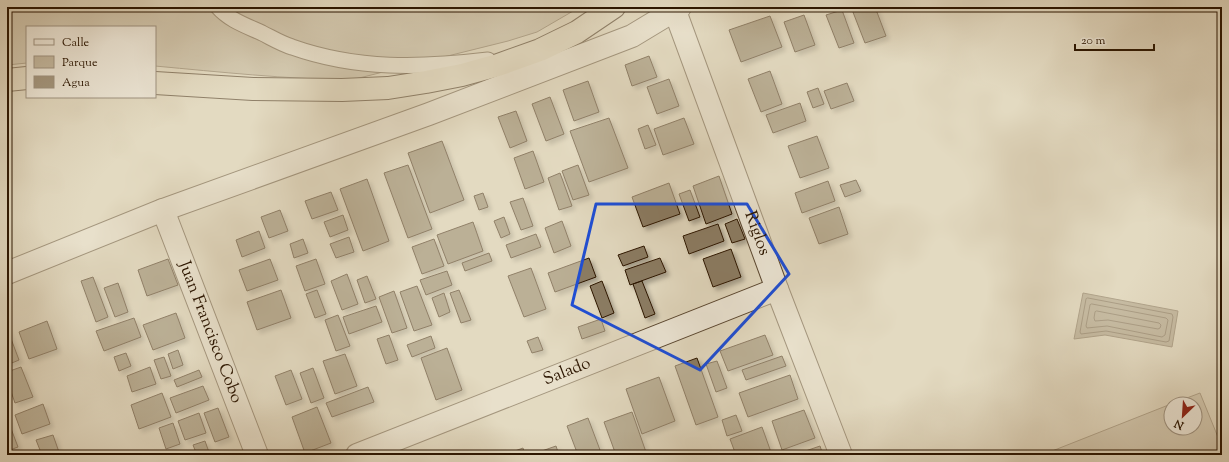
<svg xmlns="http://www.w3.org/2000/svg" width="1229" height="462" font-family="'Sorts Mill Goudy',serif">
	<style>
		.green { fill: #c4b9a0; stroke: #786750 }
		.water { fill: #a4977f; stroke: #74634c }
		.lines { fill: none; stroke-linecap: round; stroke-linejoin: round }
		.shore { stroke: #685640; stroke-width: 1 }
		.building { fill: #8b7b64; stroke: #2b1500; filter: url(#shadow) }
		.lane-casing { stroke: #594630; stroke-width: 17 }
		.street-casing { stroke: #594630; stroke-width: 24 }
		.highway-casing { stroke: #2b1500; stroke-width: 24 }
		.lane { stroke: #ede7d7; stroke-width: 15 }
		.street { stroke: #ede7d7; stroke-width: 22 }
		.highway { stroke: #e3dac1; stroke-width: 22 }
		.marked { fill: none; stroke: #1d4ed8; stroke-width: 3; stroke-linejoin: round }
		.labels { text-anchor: middle; dominant-baseline: central; stroke-width: 4; stroke-linejoin: round; paint-order: stroke }
		.street-label { font-size: 17px; fill: #2b1500; stroke: #ede7d7 }
	</style>
	<defs>
		<filter id="shadow"><feDropShadow dx="3.5" dy="3.5" stdDeviation="2" flood-color="#0004"/></filter>
	</defs>
	<rect width="100%" height="100%" fill="#e3dac1"/>
	<filter id="stains"><feTurbulence type="fractalNoise" baseFrequency=".005" numOctaves="4"/><feColorMatrix values="0 0 0 0 .2 0 0 0 0 .09 0 0 0 0 .02 0 0 0 .5 -.17"/></filter>
	<radialGradient id="worn" r=".72"><stop offset=".6" stop-color="#630" stop-opacity="0"/><stop offset="1" stop-color="#630" stop-opacity=".3"/></radialGradient>
	<path class="green" d="M7 7H580L537 32 508 41 351 80C285 79 220 72 155 66V27H27V63L7 65Z
		M1200 393 1222 447V455H1042L1171 404V428H1195V404H1171Z"/>
	<path class="water" d="M1083 293 1178 311 1172 347 1105 335 1074 339Z"/>
	<g class="lines">
		<path class="shore" d="M1088 298 1172 314 1173 317 1169 341 1166 342 1106 331 1081 334 1080 332 1086 299Z
			M1092 304 1166 318 1168 320 1165 335 1162 337 1107 326 1087 328 1086 326 1090 305Z
			M1097 311 1159 323 1161 325 1160 328 1158 329 1108 320 1095 321 1094 318 1095 312Z"/>
	</g>
	<path class="building" d="M851 7H875L886 36 865 43Z
		M842 10 854 43 839 48 826 15Z
		M804 15 815 45 795 52 784 22Z
		M770 16 782 47 741 62 729 30Z
		M649 56 657 77 632 86 625 65Z
		M770 71 782 104 761 112 748 79Z
		M669 79 679 106 657 114 647 87Z
		M588 81 599 112 574 121 563 90Z
		M847 83 854 101 831 109 824 91Z
		M818 88 824 104 813 108 807 92Z
		M550 97 564 134 546 141 532 104Z
		M800 103 806 121 773 133 766 115Z
		M516 111 527 141 510 148 498 117Z
		M609 118 628 168 589 182 570 131Z
		M684 118 694 144 663 155 654 129Z
		M648 125 656 145 645 149 638 129Z
		M817 136 829 168 800 178 788 146Z
		M442 141 464 200 430 213 408 153Z
		M533 151 544 182 525 189 514 158Z
		M408 165 432 229 408 238 384 173Z
		M578 165 589 195 573 200 562 171Z
		M560 173 572 206 559 210 548 178Z
		M719 176 732 214 706 224 693 186Z
		M367 179 389 241 363 251 340 189Z
		M856 180 861 191 845 197 840 185Z
		M828 181 835 201 802 213 795 193Z
		M669 183 680 214 643 227 632 197Z
		M690 190 700 217 689 221 679 194Z
		M331 192 338 210 312 219 305 201Z
		M483 193 488 207 479 210 474 196Z
		M523 198 533 226 521 230 510 202Z
		M839 207 848 234 819 244 809 218Z
		M280 210 288 231 269 238 261 217Z
		M343 215 348 230 330 237 324 222Z
		M504 217 510 234 501 238 494 221Z
		M737 219 745 239 732 243 725 224Z
		M562 221 571 246 554 253 545 228Z
		M473 222 483 251 448 264 437 235Z
		M718 224 724 241 689 254 683 236Z
		M259 231 265 248 242 257 236 240Z
		M536 234 541 247 511 258 506 245Z
		M349 237 354 252 336 258 330 244Z
		M303 239 308 253 294 258 290 244Z
		M434 239 444 266 422 274 412 247Z
		M644 246 648 257 623 266 618 255Z
		M731 249 741 277 713 287 703 259Z
		M489 253 492 261 465 271 462 263Z
		M589 258 596 277 555 292 548 273Z
		M660 258 666 272 630 285 625 270Z
		M168 259 178 285 147 296 138 270Z
		M270 259 278 280 247 291 239 270Z
		M316 259 325 284 305 291 296 266Z
		M531 268 546 309 524 317 508 276Z
		M447 271 452 285 426 295 420 280Z
		M347 274 358 304 342 310 331 281Z
		M367 276 376 299 365 303 357 280Z
		M93 277 108 317 96 322 81 281Z
		M602 281 614 313 602 318 590 286Z
		M642 281 655 314 645 318 633 284Z
		M118 283 128 312 115 317 104 288Z
		M417 286 432 325 414 331 400 292Z
		M281 290 291 318 257 330 247 302Z
		M317 290 326 314 315 318 306 294Z
		M459 290 471 320 461 323 450 293Z
		M394 291 407 328 392 333 379 297Z
		M444 293 450 312 439 317 432 298Z
		M376 306 382 322 349 334 343 317Z
		M176 313 185 338 153 350 143 325Z
		M338 315 350 346 336 351 325 320Z
		M134 318 141 337 104 351 96 331Z
		M601 319 605 331 582 339 578 327Z
		M47 321 57 349 29 359 19 332Z
		M7 328 19 360 7 365Z
		M389 335 398 360 386 364 377 339Z
		M765 335 773 355 728 371 720 351Z
		M431 336 435 348 412 357 407 345Z
		M538 337 543 350 532 353 527 341Z
		M447 348 462 390 436 400 421 358Z
		M178 350 183 365 173 369 168 354Z
		M126 353 131 366 119 371 114 357Z
		M345 354 357 386 335 394 323 361Z
		M782 356 786 366 746 380 742 370Z
		M164 357 171 376 161 379 154 360Z
		M697 358 718 417 696 425 675 366Z
		M717 361 727 388 716 392 706 364Z
		M21 367 33 397 15 403 7 380V372Z
		M150 367 156 384 132 392 127 376Z
		M313 368 324 398 311 403 300 373Z
		M199 370 202 377 177 387 174 380Z
		M291 370 302 399 286 405 275 376Z
		M790 375 798 399 748 417 739 393Z
		M659 377 675 421 642 434 626 389Z
		M203 386 209 400 176 413 170 398Z
		M368 387 374 402 332 417 326 403Z
		M162 393 171 417 139 429 131 405Z
		M43 404 50 424 22 434 15 415Z
		M317 407 331 443 305 453 292 417Z
		M218 408 229 437 215 442 204 413Z
		M804 410 815 438 782 450 772 421Z
		M632 412 647 455H616L604 422Z
		M199 413 206 433 185 440 178 421Z
		M736 415 742 431 727 436 722 420Z
		M7 418 18 447 7 451Z
		M588 418 600 450 585 455H578L567 426Z
		M173 423 180 444 166 449 159 428Z
		M762 427 772 455H736L730 439Z
		M53 435 60 455H42L36 440Z
		M205 441 210 455H197L193 445Z
		M556 446 559 455H540L539 452Z
		M820 446 823 455H794Z
		M523 448 525 455H504Z"/>
	<g class="lines">
		<defs>
			<path id="lane" d="M218 7C229 20 247 26 262 33 272 38 282 44 292 47 357 70 421 68 488 60"/>
			<g id="street">
				<path id="s1" d="M675 11 777 289 841 455"/>
				<path id="s2" d="M163 210 257 455"/>
				<path d="M7 273 163 210 429 114 632 36 680 7"/>
				<path id="s3" d="M357 455 777 289"/>
			</g>
			<path id="highway" d="M7 80 27 78
				M155 83 253 89 342 90 388 88 426 82 462 75 498 65 540 50 577 32 614 7"/>
		</defs>
		<use href="#lane" class="lane-casing"/>
		<use href="#street" class="street-casing"/>
		<use href="#highway" class="highway-casing"/>
		<use href="#lane" class="lane"/>
		<use href="#street" class="street"/>
		<use href="#highway" class="highway"/>
	</g>
	<path d="M0 0H1229V462H0ZM596 204H747L789 274 700 370 572 305Z" fill="#e3dac1" fill-opacity=".55" fill-rule="evenodd"/>
	<path class="marked" d="M596 204H747L789 274 700 370 572 305Z"/>
	<g class="labels">
		<g class="street-label">
			<text stroke="none"><textPath href="#s1" startOffset="237">Riglos</textPath></text>
			<text stroke="none"><textPath href="#s2" startOffset="131">Juan Francisco Cobo</textPath></text>
			<text stroke="none"><textPath href="#s3" startOffset="226">Salado</textPath></text>
		</g>
	</g>
	<rect width="1229" height="462" fill="none" stroke="#e3dac1" stroke-width="24"/>
	<rect x="8" y="8" width="1213" height="446" fill="none" stroke="#2b1500" stroke-width="2"/>
	<rect x="12" y="12" width="1205" height="438" fill="none" stroke="#2b1500"/>
	<rect x="26" y="26" width="130" height="72" fill="#ede7d7" stroke="#9f9381"/>
	<rect x="34" y="39" width="20" height="6" fill="#ede7d7" stroke="#9f9381"/>
	<text x="62" y="46" font-size="12" fill="#2b1500">Calle</text>
	<rect x="34" y="56" width="20" height="12" fill="#c4b9a0" stroke="#9f9381"/>
	<text x="62" y="66" font-size="12" fill="#2b1500">Parque</text>
	<rect x="34" y="76" width="20" height="12" fill="#a4977f" stroke="#9f9381"/>
	<text x="62" y="86" font-size="12" fill="#2b1500">Agua</text>
	<g transform="translate(1183 416) rotate(205)"><circle r="19" fill="#ede7d7" stroke="#9f9381"/>
	<path d="M0-3L7 15L0 10L-7 15Z" fill="#8f2418"/>
	<text y="-6" font-size="11" font-weight="bold" text-anchor="middle" fill="#2b1500">N</text>
	</g>
	<path d="M1075 44v6h79v-6" fill="none" stroke="#2b1500" stroke-width="2"/>
	<text x="1081" y="44" font-size="12" fill="#2b1500" stroke="#ede7d7" stroke-width="3" paint-order="stroke">20 m</text>
	<rect width="100%" height="100%" filter="url(#stains)"/>
	<rect width="100%" height="100%" fill="url(#worn)"/>
</svg>
